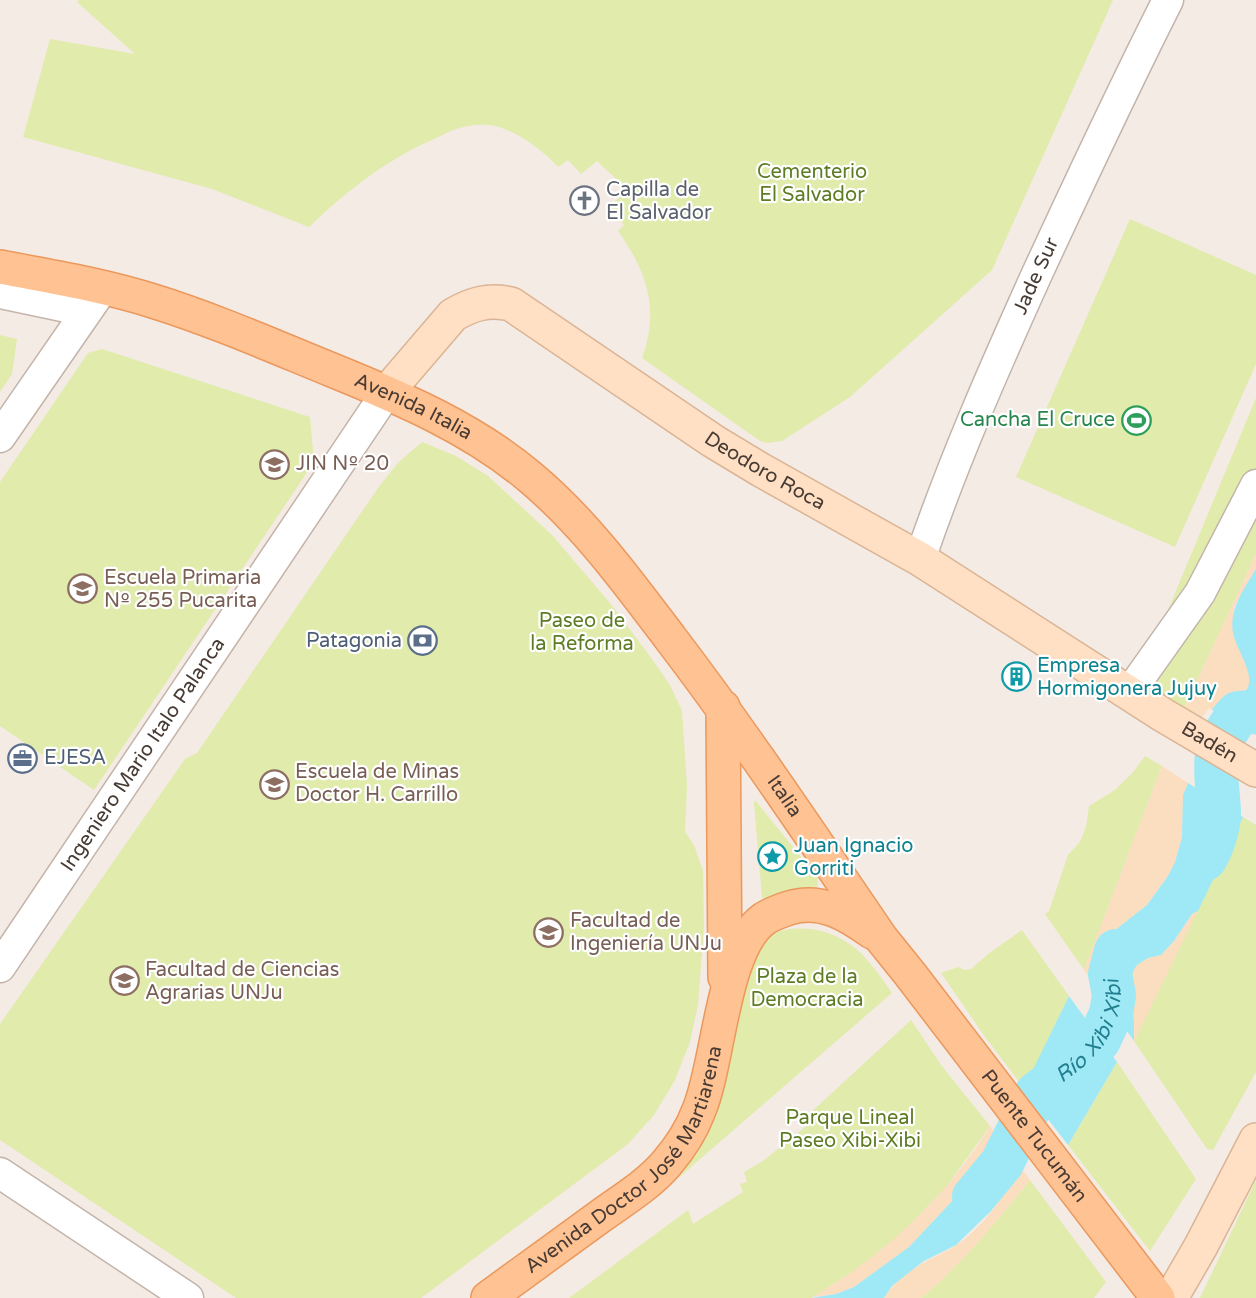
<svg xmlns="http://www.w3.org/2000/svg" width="1256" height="1298" font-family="'Varela Round',sans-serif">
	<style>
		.green { fill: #e0ebac }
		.sand { fill: #fbddbf }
		.water { fill: #9ee9f5 }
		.pier { fill: #f4ebe5 }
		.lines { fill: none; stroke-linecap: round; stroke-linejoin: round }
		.river { stroke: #9ee9f5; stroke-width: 44 }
		.street-casing { stroke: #c3b4aa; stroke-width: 33 }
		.secondary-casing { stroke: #dab494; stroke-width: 36 }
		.primary-casing { stroke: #eb985c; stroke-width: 36 }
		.street { stroke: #fff; stroke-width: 30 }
		.secondary { stroke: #ffe0c4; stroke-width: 33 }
		.primary { stroke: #ffc293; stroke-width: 33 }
		.labels { text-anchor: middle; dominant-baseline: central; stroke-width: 4.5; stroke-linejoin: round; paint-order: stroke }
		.park-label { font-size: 20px; fill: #5e7c24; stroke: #fff }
		.worship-label { font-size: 20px; fill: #5b616d; stroke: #fff; text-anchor: start }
		.street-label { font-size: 20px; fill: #473b34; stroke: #fff }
		.leisure-label { font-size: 20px; fill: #27864d; stroke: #fff; text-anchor: end }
		.education-label { font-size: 20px; fill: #785e54; stroke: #fff; text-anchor: start }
		.service-label { font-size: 20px; fill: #4e5e75; stroke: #fff; text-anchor: end }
		.culture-label { font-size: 20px; fill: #0d838f; stroke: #fff; text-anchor: start }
		.water-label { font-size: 21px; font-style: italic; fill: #227f8f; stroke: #fff }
	</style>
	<rect width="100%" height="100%" fill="#f4ebe5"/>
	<path class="green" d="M79 0H1113L992 270 850 397 782 441 767 443 760 441 642 358C660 309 647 272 618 231L624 225 610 206 628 190 597 161 581 174 568 160 558 167C543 150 512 127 489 125 466 123 452 130 432 140 384 161 346 192 309 227L212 189 23 137 50 39 135 54 77 2Z
		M1130 219 1256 275V364L1175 547 1016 477Z
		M0 335 17 339 12 374 0 392Z
		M102 349 310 417 314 462 94 790 0 726V482L88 353Z
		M1256 398V554L1184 709 1139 680Z
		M422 442 456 456 488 476 552 535 610 603 652 659 670 685 682 711 687 786 685 832 694 845 703 871 704 925 698 1005 690 1042 675 1080 654 1115 628 1144 421 1298H236L0 1140V1024L185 759 197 753 380 485 399 462Z
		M1145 756 1162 766 1084 970 1045 914 1049 911 1068 855 1080 842 1086 827 1089 806 1115 790 1134 771Z
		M755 800 818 878V886L766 902 762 897 754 803Z
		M1243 817 1256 825V1072L1213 1150 1207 1149 1134 1041Z
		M812 929C853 936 870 961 892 993L677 1179C700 1129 719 1075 736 1023 744 999 749 954 768 937 778 928 799 928 812 929Z
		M1022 930 1069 996 1051 1036 1024 1088 985 1037 941 973 958 967 965 970 971 969 988 954Z
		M911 1020 941 1065 990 1126 947 1186 902 1233 856 1270 811 1298H569L688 1210 693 1224 743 1192 740 1184 747 1182 744 1172 763 1161 810 1123 807 1116Z
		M1117 1062 1196 1179 1150 1251 1068 1145Z
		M1030 1180 1106 1282 1094 1298H921C963 1263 996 1222 1030 1180Z
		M1256 1180V1298H1200Z"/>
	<path class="sand" d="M1256 554V569L1234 607 1233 616V633L1250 672 1252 680 1248 688 1243 691 1236 692 1203 721 1184 709Z
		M1162 766 1188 783 1183 795 1182 837 1175 862 1168 876 1147 905 1119 927 1107 940 1088 976 1084 970Z
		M1198 911 1134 1041V1019L1128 989 1130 976 1137 965 1148 958 1161 955 1174 941 1192 914Z
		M990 1126 999 1138 971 1181 909 1247 854 1287 836 1294 813 1297C884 1255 947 1197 990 1126Z
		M1014 1158 1030 1180C996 1222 963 1263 921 1298H884C903 1270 922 1264 950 1249 968 1240 994 1212 1004 1193 1009 1183 1011 1170 1014 1158Z"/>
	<path class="water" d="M1256 569V737L1209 713C1215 706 1221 697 1229 693 1235 691 1243 694 1247 689 1256 675 1236 649 1233 633 1229 609 1244 589 1256 569Z
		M1188 783 1243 817 1198 911 1192 914 1174 941 1161 955 1148 958 1137 965 1130 976 1128 989 1134 1019V1041L1088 976 1107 940 1119 927 1147 905 1168 876 1175 862 1182 837 1183 795Z
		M1069 996 1117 1062 1068 1145 1024 1088Z
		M999 1138 1014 1158 1005 1192 991 1211 956 1245 924 1261 907 1274 892 1286 884 1298H811L836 1294 854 1287 909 1247 971 1181Z"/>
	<path class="pier" d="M1209 708 1256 735V740L1240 746 1200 720Z"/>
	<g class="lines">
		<g class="river">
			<path d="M1205 859C1212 848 1218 829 1219 815 1219 795 1214 774 1217 754 1221 738 1230 726 1239 713L1253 712 1256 710"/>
			<path id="s1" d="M974 1197 1002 1163 1036 1094 1081 1060 1099 1040 1111 1014 1114 995 1110 974 1116 951"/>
		</g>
		<defs>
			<g id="street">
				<path d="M0 293 86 311"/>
				<path d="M0 437 103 288"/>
				<path id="s2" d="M920 559C953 462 994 369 1036 276 1079 183 1122 91 1168 0"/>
				<path d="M1129 693 1200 593 1256 485"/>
				<path id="s3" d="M0 967 387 392"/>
				<path d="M0 1173 188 1298"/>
			</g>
			<g id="secondary">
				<path id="s4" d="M387 392 453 315C472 304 488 299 511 304L713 441 761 470 920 559 1163 715 1256 770"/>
				<path d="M1171 1298 1201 1246 1256 1140"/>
			</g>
			<g id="primary">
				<path id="s5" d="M0 267C51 277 103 285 153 301 214 320 273 346 332 370 401 398 472 428 530 477 585 523 628 582 671 639 745 736 812 837 881 938L910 974 1158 1298"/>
				<path d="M723 707 725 977"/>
				<path id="s6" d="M488 1298C526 1270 564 1243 602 1215 623 1200 649 1184 666 1164 679 1149 692 1129 699 1110 719 1063 722 949 764 919 771 914 780 911 789 908 821 898 847 914 872 932"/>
			</g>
		</defs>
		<use href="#street" class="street-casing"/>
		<use href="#secondary" class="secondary-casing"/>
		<use href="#primary" class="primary-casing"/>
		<use href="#street" class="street"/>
		<use href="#secondary" class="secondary"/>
		<use href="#primary" class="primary"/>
	</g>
	<defs>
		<symbol id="church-ring" viewBox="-11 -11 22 22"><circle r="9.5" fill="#fff" stroke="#6b7280" stroke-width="1.5"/><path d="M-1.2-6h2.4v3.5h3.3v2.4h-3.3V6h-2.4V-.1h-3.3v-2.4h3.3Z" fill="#6b7280"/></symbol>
		<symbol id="stadium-ring" viewBox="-11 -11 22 22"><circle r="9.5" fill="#fff" stroke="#2e9e5b" stroke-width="1.5"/><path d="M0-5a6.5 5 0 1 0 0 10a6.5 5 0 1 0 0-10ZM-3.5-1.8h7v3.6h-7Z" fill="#2e9e5b"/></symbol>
		<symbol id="school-ring" viewBox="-11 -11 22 22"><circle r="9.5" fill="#fff" stroke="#8d6e63" stroke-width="1.5"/><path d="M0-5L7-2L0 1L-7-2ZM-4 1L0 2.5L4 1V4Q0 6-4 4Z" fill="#8d6e63"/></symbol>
		<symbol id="bank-ring" viewBox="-11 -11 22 22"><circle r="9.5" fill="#fff" stroke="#5c6f8a" stroke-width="1.5"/><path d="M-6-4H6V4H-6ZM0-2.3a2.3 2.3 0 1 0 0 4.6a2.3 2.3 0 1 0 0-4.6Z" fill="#5c6f8a"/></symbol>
		<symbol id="building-ring" viewBox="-11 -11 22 22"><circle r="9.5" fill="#fff" stroke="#0f9aa8" stroke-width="1.5"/><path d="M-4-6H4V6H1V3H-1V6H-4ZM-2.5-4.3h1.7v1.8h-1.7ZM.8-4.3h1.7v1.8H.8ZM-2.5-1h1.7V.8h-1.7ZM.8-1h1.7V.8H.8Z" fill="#0f9aa8"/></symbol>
		<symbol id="office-ring" viewBox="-11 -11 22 22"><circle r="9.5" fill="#fff" stroke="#5c6f8a" stroke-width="1.5"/><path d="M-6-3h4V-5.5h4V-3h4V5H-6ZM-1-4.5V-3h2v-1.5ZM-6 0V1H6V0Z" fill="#5c6f8a"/></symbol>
		<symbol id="sight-ring" viewBox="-11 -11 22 22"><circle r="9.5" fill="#fff" stroke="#0f9aa8" stroke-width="1.5"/><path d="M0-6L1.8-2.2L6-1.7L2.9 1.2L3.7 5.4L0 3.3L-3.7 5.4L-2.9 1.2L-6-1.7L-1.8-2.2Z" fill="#0f9aa8"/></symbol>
		<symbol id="university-ring" viewBox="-11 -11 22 22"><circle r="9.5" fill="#fff" stroke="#8d6e63" stroke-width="1.5"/><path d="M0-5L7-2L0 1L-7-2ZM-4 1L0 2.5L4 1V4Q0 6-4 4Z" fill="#8d6e63"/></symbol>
	</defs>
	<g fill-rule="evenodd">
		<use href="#church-ring" x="568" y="184" width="33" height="33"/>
		<use href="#stadium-ring" x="1120" y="404" width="33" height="33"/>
		<use href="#school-ring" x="258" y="448" width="33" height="33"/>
		<use href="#school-ring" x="66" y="572" width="33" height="33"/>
		<use href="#bank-ring" x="406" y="624" width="33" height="33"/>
		<use href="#building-ring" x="1000" y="660" width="33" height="33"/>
		<use href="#office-ring" x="6" y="742" width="33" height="33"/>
		<use href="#school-ring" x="258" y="768" width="33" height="33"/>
		<use href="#sight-ring" x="756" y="840" width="33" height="33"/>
		<use href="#university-ring" x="532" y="916" width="33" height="33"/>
		<use href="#university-ring" x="108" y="964" width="33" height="33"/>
	</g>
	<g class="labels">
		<g class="park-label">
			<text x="812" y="172">Cementerio<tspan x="812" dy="23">El Salvador</tspan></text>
			<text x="582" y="621">Paseo de<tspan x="582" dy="23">la Reforma</tspan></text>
			<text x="807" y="977">Plaza de la<tspan x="807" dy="23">Democracia</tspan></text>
			<text x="850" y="1118">Parque Lineal<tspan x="850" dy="23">Paseo Xibi-Xibi</tspan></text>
		</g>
		<g class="worship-label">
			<text x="606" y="190">Capilla de<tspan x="606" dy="23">El Salvador</tspan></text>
		</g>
		<g class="street-label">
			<text stroke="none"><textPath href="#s2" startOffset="306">Jade Sur</textPath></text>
			<text stroke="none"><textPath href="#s5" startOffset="438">Avenida Italia</textPath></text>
			<text stroke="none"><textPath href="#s4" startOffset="466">Deodoro Roca</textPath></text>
			<text stroke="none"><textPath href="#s4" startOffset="987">Badén</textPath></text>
			<text stroke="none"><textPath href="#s3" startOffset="256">Ingeniero Mario Italo Palanca</textPath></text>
			<text stroke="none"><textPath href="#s5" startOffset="984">Italia</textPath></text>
			<text stroke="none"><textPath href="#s5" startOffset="1406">Puente Tucumán</textPath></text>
			<text stroke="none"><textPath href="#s6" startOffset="201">Avenida Doctor José Martiarena</textPath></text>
		</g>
		<g class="leisure-label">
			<text x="1115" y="420">Cancha El Cruce</text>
		</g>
		<g class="education-label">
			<text x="296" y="464">JIN Nº 20</text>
			<text x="104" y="578">Escuela Primaria<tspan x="104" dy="23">Nº 255 Pucarita</tspan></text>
			<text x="295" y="772">Escuela de Minas<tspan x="295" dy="23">Doctor H. Carrillo</tspan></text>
			<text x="570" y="921">Facultad de<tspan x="570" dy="23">Ingeniería UNJu</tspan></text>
			<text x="145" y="970">Facultad de Ciencias<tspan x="145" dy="23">Agrarias UNJu</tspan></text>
		</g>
		<g class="service-label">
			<text x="402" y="641">Patagonia</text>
			<text x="44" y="758" text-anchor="start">EJESA</text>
		</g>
		<g class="culture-label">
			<text x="1037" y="666">Empresa<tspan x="1037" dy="23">Hormigonera Jujuy</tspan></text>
			<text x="794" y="846">Juan Ignacio<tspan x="794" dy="23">Gorriti</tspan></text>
		</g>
		<g class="water-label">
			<text stroke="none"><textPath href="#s1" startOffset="208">Río Xibi Xibi</textPath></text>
		</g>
	</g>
</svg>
